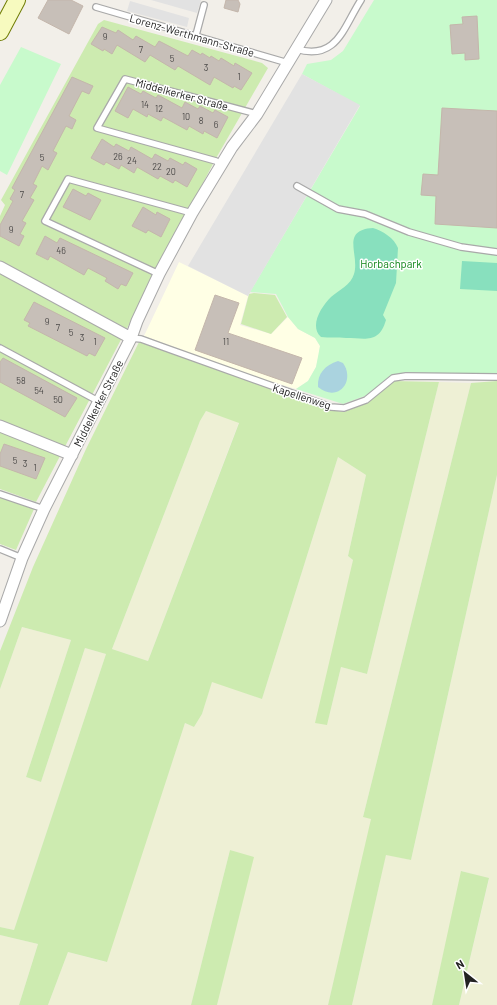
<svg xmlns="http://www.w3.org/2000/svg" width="497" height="1005" font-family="Barlow,sans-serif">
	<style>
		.education { fill: #ffffe5 }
		.farmland { fill: #eef0d5 }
		.grass { fill: #cdebb0; fill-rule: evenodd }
		.park { fill: #c8facc }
		.pitch { fill: #88e0be }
		.parking { fill: #e2e2e2 }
		.water { fill: #aad3df }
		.building { fill: #c7bfb8; stroke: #c4b6ab }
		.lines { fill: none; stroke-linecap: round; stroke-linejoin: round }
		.lane-casing { stroke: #a9a9a9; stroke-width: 8 }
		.street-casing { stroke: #a9a9a9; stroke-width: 13 }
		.secondary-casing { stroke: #707d05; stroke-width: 18 }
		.lane { stroke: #fff; stroke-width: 5.5 }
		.street { stroke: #fff; stroke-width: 11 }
		.secondary { stroke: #f7fabf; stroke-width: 16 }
		.labels { text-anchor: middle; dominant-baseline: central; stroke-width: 3; stroke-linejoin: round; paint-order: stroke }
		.number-label { font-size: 9px; fill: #4b4948 }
		.street-label { font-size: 11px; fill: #222; stroke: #fff }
		.park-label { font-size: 11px; fill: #0c8416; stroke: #fff }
	</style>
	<rect width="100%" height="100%" fill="#f2efe9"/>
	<path class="education" d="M179 262 248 296 240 325 271 334 288 317 298 329 315 338 320 346 319 354 316 367 308 381 296 389 255 377 144 336Z"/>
	<path class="farmland" d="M439 382 471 383 363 817 372 818 328 1005H217L253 858 230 850 191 1005H48L68 952 106 962 185 723 194 727 202 714 212 681 262 699 338 457 366 475 348 556 353 560 327 725 341 667 367 674Z
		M206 411 239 422 148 661 112 649 200 421Z
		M497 475V1005H459L489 879 462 871 432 1005H352L386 854 411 860Z
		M22 627 71 640 26 777 41 782 85 648 106 654 14 930 0 927V689Z
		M0 935 38 944 19 1005H0Z"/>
	<path class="grass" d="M104 20 262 63 268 68 215 160 36 502 0 489V216L5 205 1 200 98 24Z
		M254 293 275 295 287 317 271 334 241 324 249 294Z
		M139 342 331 410 344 412 367 403 393 381 439 382 367 674 341 667 327 725 315 723 353 560 348 556 366 475 338 457 262 699 212 682 202 714 194 727 185 723 107 962 68 952 48 1005H19L38 944 0 935V927L14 930 106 654 85 648 41 782 26 777 71 640 22 627 0 689V651L33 567 86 449ZM206 411 239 423 148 661 112 649 200 421Z
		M497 381V475L411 860 386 855 352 1005H328L371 819 363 817 471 383Z
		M0 496 34 509 16 550 0 544Z
		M230 850 254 857 217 1005H191Z
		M461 871 489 878 459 1005H432Z"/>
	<path class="park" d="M374 0H497V377L393 378 365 396 343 404 296 389 308 381 316 367 320 346 315 338 298 329 288 317 276 294 250 292 360 106 302 74 307 64 331 60 343 51Z
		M21 47 61 64 7 175 0 171V85Z"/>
	<path class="pitch" d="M373 228C383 231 394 238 398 248L396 283 383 315 386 320C379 344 366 338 346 338 338 337 329 338 321 337 309 326 321 307 331 297 339 290 351 285 354 274 360 255 340 230 373 228Z
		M462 261 497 263V291L460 289Z"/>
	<path class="parking" d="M151 0H201L197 13Z
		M130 1 189 18 187 27 127 11Z
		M302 74 360 105 248 296 188 266Z"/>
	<path class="water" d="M338 361 343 363C356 382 337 403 318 387 317 374 325 365 338 361Z"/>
	<path class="building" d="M48 0H71L83 6 69 34 38 18Z
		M226 0H238L240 4 238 12 224 8Z
		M477 16 479 59 465 60V53L452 54 450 25 463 24 462 17Z
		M102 27 116 33 118 30 133 40 136 36 155 47 159 41 188 56 192 50 201 55 202 53 210 58 211 56 219 61 221 58 234 66 235 63 252 73 241 90 234 86 233 88 214 77 210 85 178 66 175 70 150 55 145 62 117 45 112 54 104 49 103 51 91 44Z
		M72 77 93 86 89 94 82 91 69 116 76 120 72 129 66 126 53 151 57 153 48 170 42 166 33 184 37 186 30 198 34 200 22 221 26 223 20 234 24 236 19 246 0 236V225L13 201 10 199 15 190 12 188Z
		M128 87 141 94 143 91 156 98 158 95 182 108 185 102 198 109 200 106 213 113 215 110 228 117 217 138 204 131 203 134 189 126 187 130 163 117 161 121 148 114 147 117 133 109 128 118 115 111Z
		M442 108 497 111V228L435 224 436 196 421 195 423 174 438 175Z
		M102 139 114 147 116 144 129 151 131 147 152 159 155 154 168 161 170 158 183 165 185 162 197 169 187 187 175 180 173 183 160 176 158 179 137 167 134 173 121 165 119 169 106 162 104 165 91 158Z
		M73 189 86 196 88 193 101 200 90 220 63 207Z
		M143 207 156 215 157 212 170 219 161 237 148 230 146 233 132 226Z
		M45 236 57 243 60 238 133 273 126 286 121 284 118 289 105 281 107 278 88 268 84 275 50 256 48 260 36 254Z
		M215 295 239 303 228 333 302 358 292 384 195 350Z
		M34 302 105 338 95 356 89 353 87 356 28 326 30 323 24 320Z
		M3 358 77 398 65 417 0 382V362Z
		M4 444 45 458 36 479 0 466V454Z"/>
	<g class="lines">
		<defs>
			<path id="lane" d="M96 7 288 63
				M196 35 204 5
				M296 49C337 61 343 28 361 0
				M221 165 216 161 97 128 125 79 257 114
				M297 186 338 209 365 214 409 232 461 247 497 252
				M159 274 45 221 68 179 192 213
				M131 338 141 339 163 347 331 407 344 408 366 400 393 378 406 376 497 377
				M0 348 100 402
				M0 494 44 509
				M0 549 22 558"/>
			<path id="street" d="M0 267 131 338
				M0 426 72 455
				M0 621 22 558 44 509 131 338 137 321 159 274 192 213 232 147 257 114 326 0"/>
			<path id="secondary" d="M0 32 17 0"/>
		</defs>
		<use href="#lane" class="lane-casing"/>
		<use href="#street" class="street-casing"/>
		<use href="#secondary" class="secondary-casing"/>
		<use href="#lane" class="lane"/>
		<use href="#street" class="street"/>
		<use href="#secondary" class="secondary"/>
	</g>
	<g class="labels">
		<g class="number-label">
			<text x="105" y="36">9</text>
			<text x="141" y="49">7</text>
			<text x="172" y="58">5</text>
			<text x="206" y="67">3</text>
			<text x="239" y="76">1</text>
			<text x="145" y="104">14</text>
			<text x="159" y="108">12</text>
			<text x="186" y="116">10</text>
			<text x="201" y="120">8</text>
			<text x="216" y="124">6</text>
			<text x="118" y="156">26</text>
			<text x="42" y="157">5</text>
			<text x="132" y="160">24</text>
			<text x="157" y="166">22</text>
			<text x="171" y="171">20</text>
			<text x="22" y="194">7</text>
			<text x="11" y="229">9</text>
			<text x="61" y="250">46</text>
			<text x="47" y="321">9</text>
			<text x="58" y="327">7</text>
			<text x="71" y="332">5</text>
			<text x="82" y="337">3</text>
			<text x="95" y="341">1</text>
			<text x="226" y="341">11</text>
			<text x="21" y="380">58</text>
			<text x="39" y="390">54</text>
			<text x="58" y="399">50</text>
			<text x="15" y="460">5</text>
			<text x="25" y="463">3</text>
			<text x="35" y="467">1</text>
		</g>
		<g class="street-label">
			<text transform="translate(192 35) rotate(16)">Lorenz-Werthmann-Straße</text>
			<text transform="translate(182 94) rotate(15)">Middelkerker Straße</text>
			<text transform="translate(302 396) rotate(18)">Kapellenweg</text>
			<text transform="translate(98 403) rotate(-63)">Middelkerker Straße</text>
		</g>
		<g class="park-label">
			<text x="391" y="263">Horbachpark</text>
		</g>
	</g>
	<g transform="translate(465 973) rotate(330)" stroke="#ffffff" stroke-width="3" paint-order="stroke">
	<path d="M0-3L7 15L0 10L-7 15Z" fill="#222222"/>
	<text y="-6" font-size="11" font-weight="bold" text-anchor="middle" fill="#222222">N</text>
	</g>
</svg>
